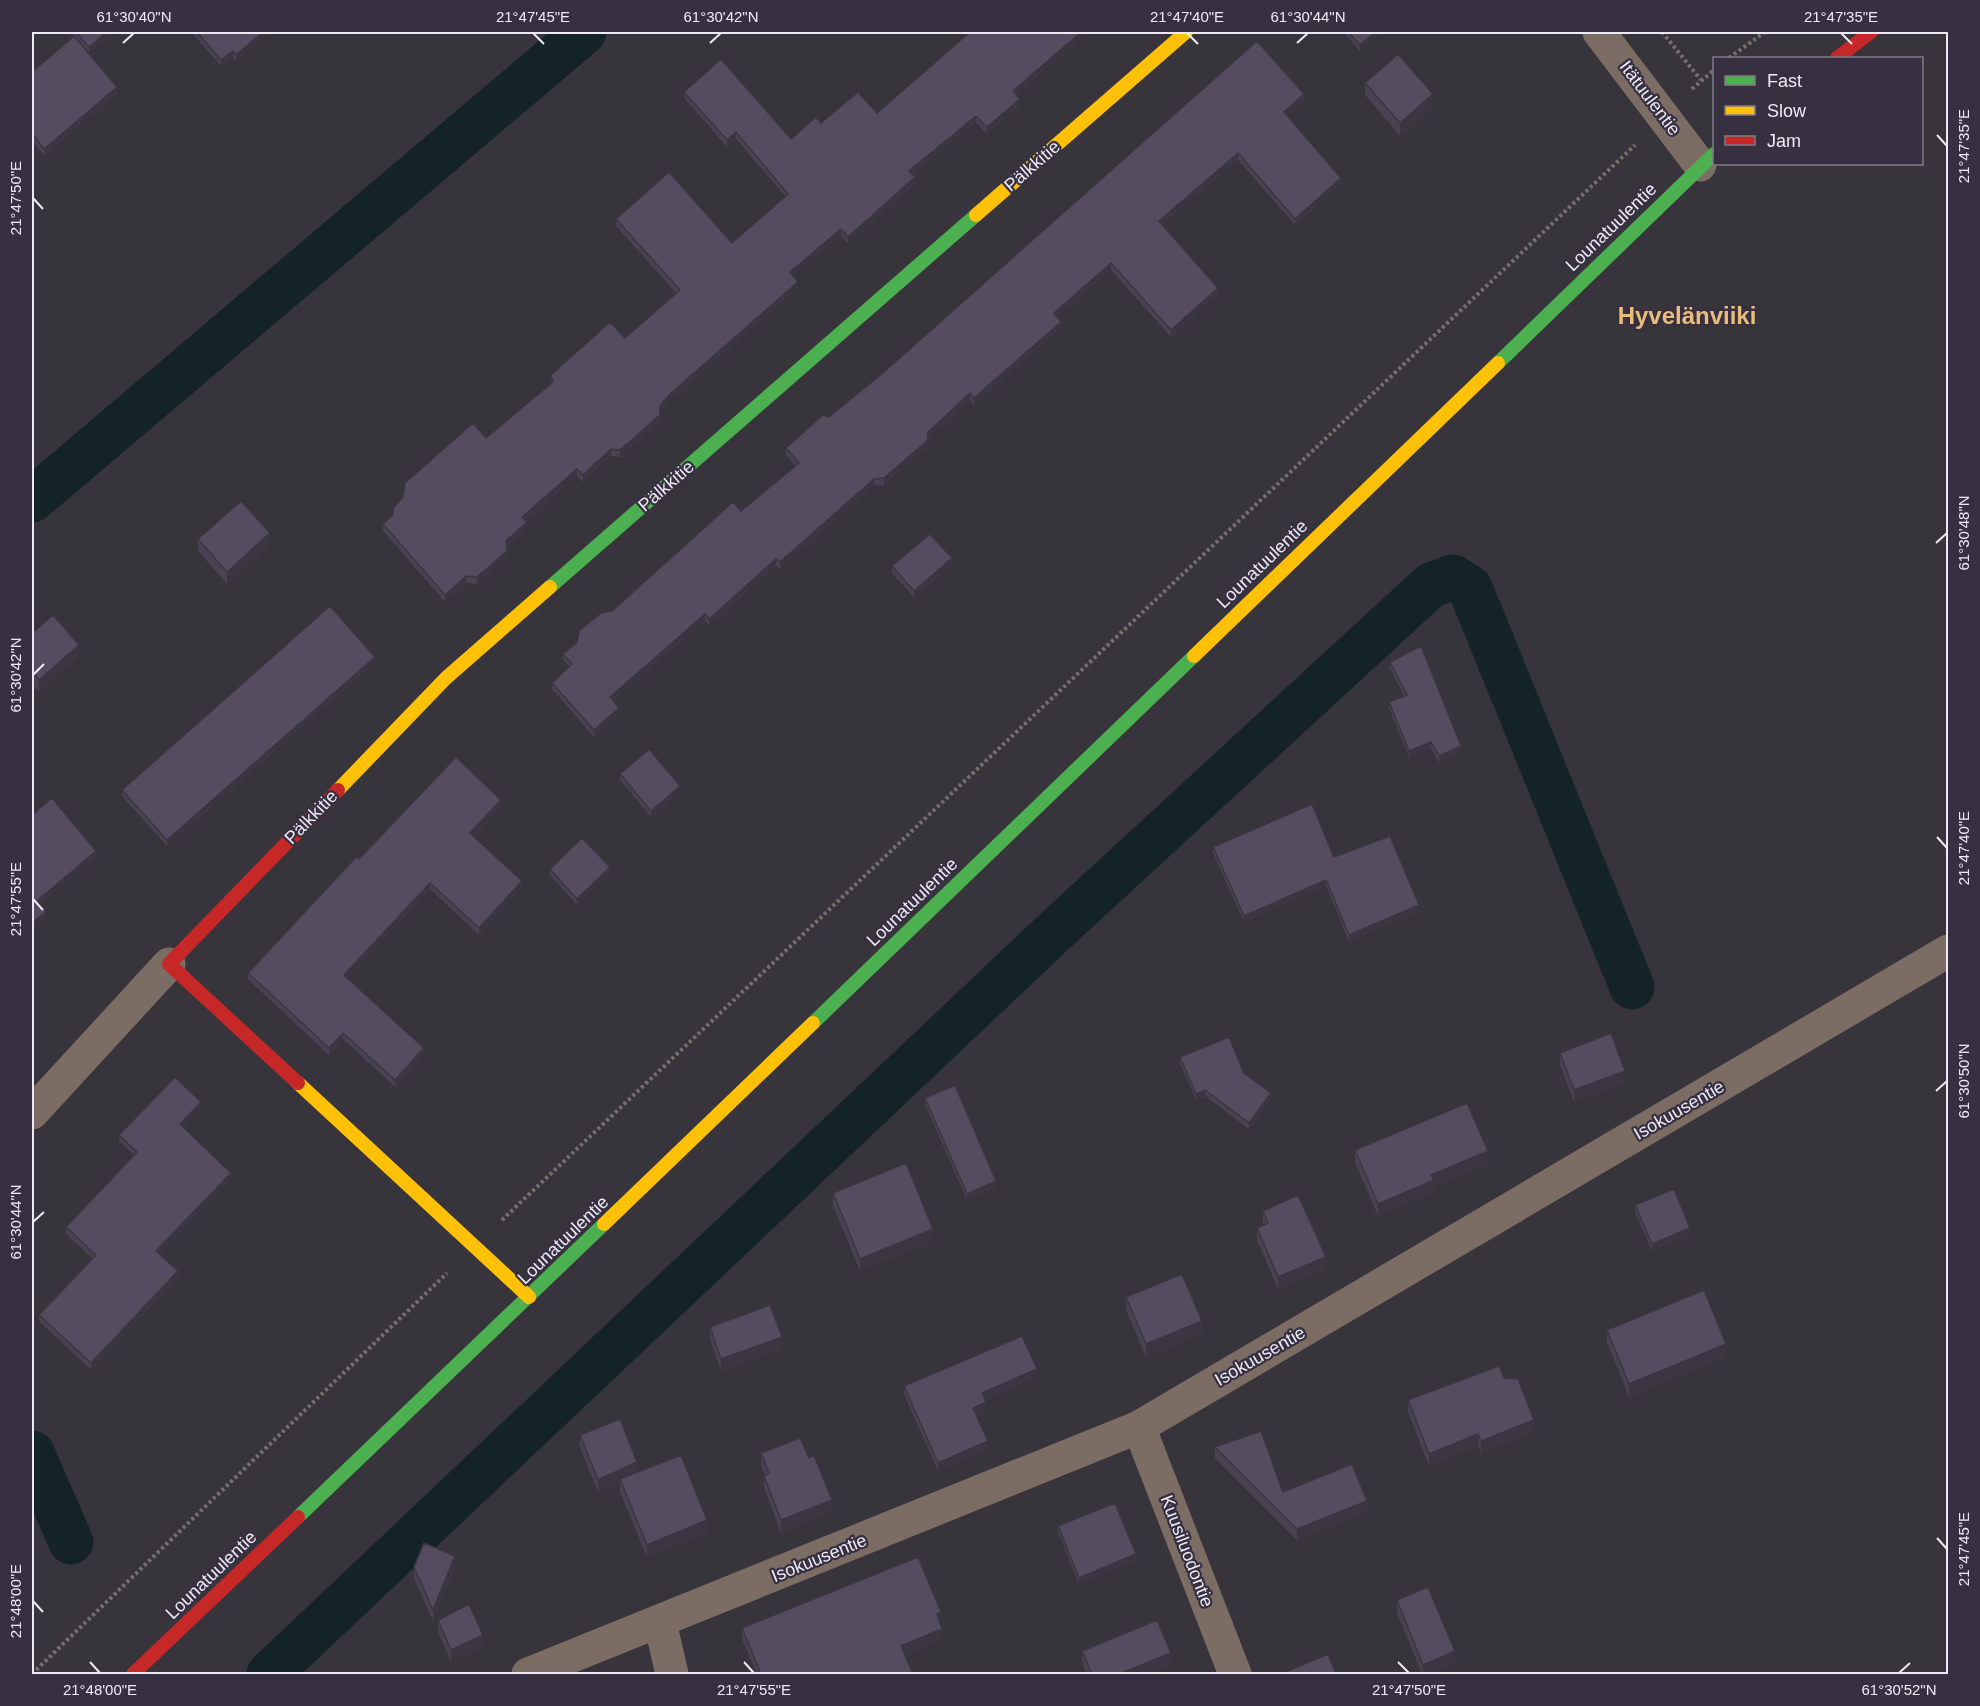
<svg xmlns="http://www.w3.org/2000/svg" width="1980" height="1706" font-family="Arial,sans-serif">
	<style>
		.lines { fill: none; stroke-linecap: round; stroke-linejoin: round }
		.canal { stroke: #142426; stroke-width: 45 }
		.path { stroke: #786f6d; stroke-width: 4; stroke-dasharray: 3 3; stroke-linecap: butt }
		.street { stroke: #7c6d64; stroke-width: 33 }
		.fast { stroke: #4caf50; stroke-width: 14 }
		.slow { stroke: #ffc107; stroke-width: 14 }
		.jam { stroke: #c62828; stroke-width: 14 }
		.wall { fill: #494252 }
		.shaded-wall { fill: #3c3642 }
		.building { fill: #554d5f; stroke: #3c3642; stroke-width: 1.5 }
		.ticks { fill: none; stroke: #eeeaf5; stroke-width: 2 }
		.labels { text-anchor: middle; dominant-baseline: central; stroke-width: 4.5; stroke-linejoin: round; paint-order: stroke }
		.street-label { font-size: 18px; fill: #eeeaf5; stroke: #363040 }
		.district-label { font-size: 24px; font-weight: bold; fill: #eabc79; stroke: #363040 }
		.neatline { fill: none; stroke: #eeeaf5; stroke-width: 2 }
		.ticks-label { font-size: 15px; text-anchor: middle; fill: #eeeaf5 }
	</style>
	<rect width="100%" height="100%" fill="#37343c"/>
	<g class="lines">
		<path class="canal" d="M32 500 584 32
			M32 1453 71 1542
			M269 1674 1054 932 1431 585 1453 577 1470 588 1632 987"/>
		<path class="path" d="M1662 32 1701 80
			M1729 58 1765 32
			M1692 89 1714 70
			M502 1220 1635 145
			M32 1674 447 1273"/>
		<path class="street" d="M1599 32 1700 165
			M32 1113 169 964
			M1139 1427 1235 1674
			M660 1622 672 1674
			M528 1674 1139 1427 1948 951"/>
		<path class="fast" d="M1498 363 1714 154
			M550 587 976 215
			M813 1023 1194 656
			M298 1517 604 1224"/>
		<path class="slow" d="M976 215 1186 32
			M1194 656 1498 363
			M338 790 446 678 550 587
			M298 1083 529 1297
			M604 1224 813 1023"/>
		<path class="jam" d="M1837 58 1871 32
			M298 1083 169 964 338 790
			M133 1674 298 1517"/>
	</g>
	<path class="wall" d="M71 32H114L89 53Z
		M191 32H270L236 61 233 57 221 66Z
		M1343 32H1382L1360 51Z
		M32 72 117 94 44 156 32 140Z
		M1365 83 1433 107 1400 136 1365 95Z
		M684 92 791 139 821 123 877 113 1017 95 1020 106 987 134 976 122 912 175 915 184 848 243 841 236 793 276 798 288 669 402 660 412V421L620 457 611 456 583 482 577 476 526 521 527 529 507 547V558L477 584 466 583 445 602 383 531V524L551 383V375L625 338 676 293 616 226V219L732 243 785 196 736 139 727 147 684 98Z
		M1304 101 1287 116 1341 184 1295 225 1238 160 1162 225 1218 294 1171 337 1111 270 1057 317 1061 328 974 405 970 400 928 439 927 448 884 485 874 486 780 569 776 566 709 626 705 621 613 701 619 714 594 737 552 689V683L569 667 563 660V654L612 611 741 511 795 466 786 455V448L829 417Z
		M198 539 270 546 227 584 198 551Z
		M952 565 914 597 892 573V566Z
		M32 633 79 657 39 692 32 684Z
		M1390 662 1461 752 1439 763 1431 748 1409 757 1389 708V702L1404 696 1390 668Z
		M375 663 167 846 122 796V790Z
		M620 774 680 792 651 817 620 780Z
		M501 807 474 836 522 888 479 935 430 889 347 978 424 1055 395 1087 343 1039 329 1055 248 979V973L359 859Z
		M1213 847 1334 857 1419 911 1349 941 1326 886 1244 922 1213 853Z
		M550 869 610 873 577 905 550 875Z
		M1560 1053 1625 1083 1574 1102 1560 1065Z
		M1180 1057 1271 1099 1249 1129 1205 1096 1196 1100 1180 1063Z
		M925 1098 996 1187 967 1200 925 1104Z
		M201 1108 183 1127 231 1179 159 1254 178 1278 91 1370 39 1321V1315L92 1258 66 1234V1227L134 1155 119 1141V1135Z
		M1355 1150 1488 1164 1434 1186V1192L1378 1216 1355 1162Z
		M833 1193 933 1242 860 1271 833 1205Z
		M1635 1205 1690 1235 1652 1251 1635 1212Z
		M1263 1211 1326 1269 1278 1289 1257 1240V1228L1263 1225Z
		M1126 1297 1202 1334 1146 1357 1126 1310Z
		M710 1327 782 1349 721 1371 710 1339Z
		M1607 1330 1726 1357 1629 1397 1607 1342Z
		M1037 1377 985 1400 986 1410 976 1415 988 1449 938 1471 904 1394V1386Z
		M1408 1400 1534 1432 1481 1453 1478 1446 1429 1466 1408 1412Z
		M580 1435 637 1473 707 1533 647 1557 620 1492V1482L598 1492 580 1448Z
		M1215 1447 1283 1492 1367 1512 1297 1540 1215 1458Z
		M761 1453 832 1512 781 1533 764 1488V1476L765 1475 761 1465Z
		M1058 1526 1136 1560 1079 1584 1058 1532Z
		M414 1567H455L433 1621 414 1578Z
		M1397 1600 1455 1664 1429 1674H1422L1397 1613Z
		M438 1620 483 1647 451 1662 438 1632Z
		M941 1623 940 1624 942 1640 905 1655 913 1674H757L742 1639V1628Z
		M1082 1651 1171 1666 1149 1674H1087L1082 1663Z"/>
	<path class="shaded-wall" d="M107 32H114L89 53V47Z
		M263 32H270L236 61V55Z
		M1081 32H1089L1013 98V91Z
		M1375 32H1382L1360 51V45Z
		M233 51V57L221 66V60Z
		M117 87V94L44 156V149Z
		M1304 94V101L1284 119V112Z
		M1433 94V107L1400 136V123Z
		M1020 99V106L987 134V127Z
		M976 116V122L909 177V171Z
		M736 132V139L727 147V140Z
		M1238 153V160L1159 228V221Z
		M915 177V184L848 243V237Z
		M1341 178V184L1295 225V219Z
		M841 229V236L790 279V272Z
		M1111 263V270L1054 320V313Z
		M798 282V288L669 402 660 412V406L669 395Z
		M1218 288V294L1171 337V330Z
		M1061 322V328L974 405V398Z
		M970 393V400L928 439 927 448 884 485V478L928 432Z
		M660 415V421L620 457V450Z
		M611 449V456L583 482V475Z
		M577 469V476L522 524V517Z
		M874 479V486L780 569V562Z
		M527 522V529L506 547V541Z
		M270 533V546L227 584V572Z
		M507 551V558L477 584V577Z
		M952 558V565L914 597V591Z
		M776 559V566L709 626V619Z
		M466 576V583L445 602V595Z
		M705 614V621L610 704V697Z
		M79 645V657L39 692V680Z
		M375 657V663L167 846V840Z
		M619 708V714L594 737V730Z
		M1431 742V748L1409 757V751Z
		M1461 746V752L1439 763V756Z
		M680 786V792L651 817V811Z
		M501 800V807L470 840V833Z
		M96 851V858L37 907V901Z
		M610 867V873L577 905V899Z
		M1326 880V886L1244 922V916Z
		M522 881V888L479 935V928Z
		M430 883V889L344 982V975Z
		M1419 905V911L1349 941V935Z
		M46 912V918L32 929V923Z
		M343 1033V1039L329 1055V1048Z
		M424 1048V1055L395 1087V1080Z
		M1625 1071V1083L1574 1102V1090Z
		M1205 1090V1096L1196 1100V1094Z
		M1271 1093V1099L1249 1129V1123Z
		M201 1102V1108L180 1130V1124Z
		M1488 1151V1164L1434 1186V1192L1378 1216V1204L1431 1175Z
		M231 1173V1179L156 1257V1251Z
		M996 1181V1187L967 1200V1194Z
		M34 1218V1224L32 1227V1221Z
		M1690 1228V1235L1652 1251V1244Z
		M933 1229V1242L860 1271V1259Z
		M1326 1257V1269L1278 1289V1277Z
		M178 1271V1278L91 1370V1363Z
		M1202 1321V1334L1146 1357V1344Z
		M782 1337V1349L721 1371V1359Z
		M1726 1344V1357L1629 1397V1384Z
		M1037 1369V1377L982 1401V1393Z
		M986 1402V1410L973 1416V1408Z
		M1534 1420V1432L1481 1453V1441Z
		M1478 1434V1446L1429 1466V1454Z
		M988 1441V1449L938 1471V1463Z
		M637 1462V1475L620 1479V1482L598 1492V1480Z
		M832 1500V1512L781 1533V1520Z
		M1367 1501V1512L1297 1540V1529Z
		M707 1520V1533L647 1557V1545Z
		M1136 1554V1560L1079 1584V1578Z
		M455 1556V1567L433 1621V1610Z
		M941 1612V1623L937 1625V1614Z
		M942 1629V1640L901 1657V1646Z
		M483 1635V1647L451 1662V1650Z
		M1455 1651V1664L1429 1674H1423V1665Z
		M1171 1653V1666L1149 1674H1119Z"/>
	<path class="building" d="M76 32H107L89 47Z
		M197 32H263L236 55 233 51 221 60Z
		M970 32H1081L1013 91 1020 99 987 127 976 116 909 171 915 177 848 237 841 229 790 272 798 282 669 395 660 406V415L620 450 611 449 583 475 577 469 522 517 527 522 506 541 507 551 477 577 466 576 445 595 383 524 393 515 394 507 403 497 405 483 473 423 486 438 553 382 551 375 610 322 625 338 680 290 616 219 669 172 732 243 788 194 736 132 727 140 684 92 721 59 791 139 816 117 821 123 858 92 877 113Z
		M1348 32H1375L1360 45Z
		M74 36 117 87 44 149 32 134V72Z
		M1257 41 1304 94 1284 112 1341 178 1295 219 1238 153 1159 221 1218 288 1171 330 1111 263 1054 313 1061 322 974 398 970 393 928 432 927 441 884 478 874 479 780 562 776 559 709 619 705 614 610 697 619 708 594 730 552 683 572 664 563 654 577 642 579 631 601 613 612 611 733 502 741 511 799 463 786 448 823 415 829 417 884 372Z
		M1398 54 1433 94 1400 123 1365 83Z
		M241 501 270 533 227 572 198 539Z
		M930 534 952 558 914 591 892 566Z
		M330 606 375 657 167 840 122 790Z
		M53 615 79 645 39 680 32 671V633Z
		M1421 646 1461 746 1439 756 1431 742 1409 751 1389 702 1407 695 1390 662Z
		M649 749 680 786 651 811 620 774Z
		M456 757 501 800 470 833 522 881 479 928 430 883 344 975 424 1048 395 1080 343 1033 329 1048 248 973 357 856 359 859Z
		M52 798 96 851 37 901 46 912 32 923V815Z
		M1312 804 1334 857 1390 836 1419 905 1349 935 1326 880 1244 916 1213 847Z
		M582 838 610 867 577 899 550 869Z
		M1611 1033 1625 1071 1574 1090 1560 1053Z
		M1229 1037 1244 1073 1271 1093 1249 1123 1205 1090 1196 1094 1180 1057Z
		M175 1077 201 1102 180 1124 231 1173 156 1251 178 1271 91 1363 39 1315 96 1255 66 1227 137 1152 119 1135Z
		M955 1085 996 1181 967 1194 925 1098Z
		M1467 1103 1488 1151 1431 1175 1434 1180 1378 1204 1355 1150Z
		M906 1163 933 1229 860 1259 833 1193Z
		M1674 1189 1690 1228 1652 1244 1635 1205Z
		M1298 1195 1326 1257 1278 1277 1257 1228 1268 1223 1263 1211Z
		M1182 1274 1202 1321 1146 1344 1126 1297Z
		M1704 1290 1726 1344 1629 1384 1607 1330Z
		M770 1305 782 1337 721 1359 710 1327Z
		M1022 1336 1037 1369 982 1393 986 1402 973 1408 988 1441 938 1463 904 1386Z
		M1499 1366 1504 1378 1518 1379 1534 1420 1481 1441 1478 1434 1429 1454 1408 1400Z
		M620 1419 637 1462 598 1480 580 1435Z
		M1261 1431 1283 1492 1352 1464 1367 1501 1297 1529 1215 1447Z
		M800 1438 809 1458 814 1455 832 1500 781 1520 764 1476 769 1473 761 1453Z
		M681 1455 707 1520 647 1545 620 1479Z
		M1115 1503 1136 1554 1079 1578 1058 1526Z
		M424 1543 455 1556 433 1610 414 1567Z
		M918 1557 941 1612 937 1614 942 1629 901 1646 913 1674H761L742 1628Z
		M1428 1587 1455 1651 1423 1665 1397 1600Z
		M469 1604 483 1635 451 1650 438 1620Z
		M1157 1620 1171 1653 1119 1674H1092L1082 1651Z
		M1328 1654 1336 1674H1281Z"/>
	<path class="ticks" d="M533 33 544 44M1187 33 1198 44M1841 33 1852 44M123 43 134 33M710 43 721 33M1297 43 1308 33M1937 135 1947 146M33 198 43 209M1936 543 1947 533M33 675 44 664M1937 837 1947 848M33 899 43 910M1936 1091 1947 1081M33 1222 44 1212M1937 1538 1947 1549M33 1601 43 1612M90 1662 100 1673M744 1662 754 1673M1398 1662 1409 1673M1899 1673 1910 1663"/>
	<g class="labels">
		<g class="street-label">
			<text transform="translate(1650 98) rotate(53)">Itätuulentie</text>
			<text transform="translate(1032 166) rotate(-41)">Pälkkitie</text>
			<text transform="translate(1611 227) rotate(-44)">Lounatuulentie</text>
			<text transform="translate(666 486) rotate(-41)">Pälkkitie</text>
			<text transform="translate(1262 564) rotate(-44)">Lounatuulentie</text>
			<text transform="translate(311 817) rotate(-46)">Pälkkitie</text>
			<text transform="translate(912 902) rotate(-44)">Lounatuulentie</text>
			<text transform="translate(1679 1110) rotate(-30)">Isokuusentie</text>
			<text transform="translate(563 1240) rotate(-44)">Lounatuulentie</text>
			<text transform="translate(1260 1356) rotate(-30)">Isokuusentie</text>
			<text transform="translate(1187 1551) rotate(69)">Kuusiluodontie</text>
			<text transform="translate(819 1558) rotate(-22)">Isokuusentie</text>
			<text transform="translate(211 1575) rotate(-44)">Lounatuulentie</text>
		</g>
		<g class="district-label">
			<text x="1687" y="315">Hyvelänviiki</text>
		</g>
	</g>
	<rect width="1980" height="1706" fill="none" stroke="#363040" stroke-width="66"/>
	<rect x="1713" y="57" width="210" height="108" fill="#363040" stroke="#807a88" stroke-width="1.5"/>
	<rect x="1725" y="76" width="30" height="9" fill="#4caf50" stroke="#807a88" stroke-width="1.5"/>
	<text x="1767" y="87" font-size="18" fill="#eeeaf5">Fast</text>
	<rect x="1725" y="106" width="30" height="9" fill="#ffc107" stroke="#807a88" stroke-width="1.5"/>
	<text x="1767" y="117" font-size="18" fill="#eeeaf5">Slow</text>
	<rect x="1725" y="136" width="30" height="9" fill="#c62828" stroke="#807a88" stroke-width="1.5"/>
	<text x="1767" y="147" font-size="18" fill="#eeeaf5">Jam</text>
	<rect x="33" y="33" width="1914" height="1640" class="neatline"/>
	<g class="ticks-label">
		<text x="134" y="22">61°30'40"N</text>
		<text x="533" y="22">21°47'45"E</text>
		<text x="721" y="22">61°30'42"N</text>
		<text x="1187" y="22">21°47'40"E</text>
		<text x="1308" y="22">61°30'44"N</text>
		<text x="1841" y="22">21°47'35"E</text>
		<text transform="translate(1964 146) rotate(-90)" y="5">21°47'35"E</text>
		<text transform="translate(16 198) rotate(-90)" y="5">21°47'50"E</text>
		<text transform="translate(1964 533) rotate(-90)" y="5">61°30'48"N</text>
		<text transform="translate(16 675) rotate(-90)" y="5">61°30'42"N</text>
		<text transform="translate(1964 848) rotate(-90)" y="5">21°47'40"E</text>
		<text transform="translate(16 899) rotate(-90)" y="5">21°47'55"E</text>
		<text transform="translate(1964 1081) rotate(-90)" y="5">61°30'50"N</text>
		<text transform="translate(16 1222) rotate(-90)" y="5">61°30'44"N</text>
		<text transform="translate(1964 1549) rotate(-90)" y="5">21°47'45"E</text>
		<text transform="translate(16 1601) rotate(-90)" y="5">21°48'00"E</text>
		<text x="100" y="1695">21°48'00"E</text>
		<text x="754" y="1695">21°47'55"E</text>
		<text x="1409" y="1695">21°47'50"E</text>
		<text x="1899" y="1695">61°30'52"N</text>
	</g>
</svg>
